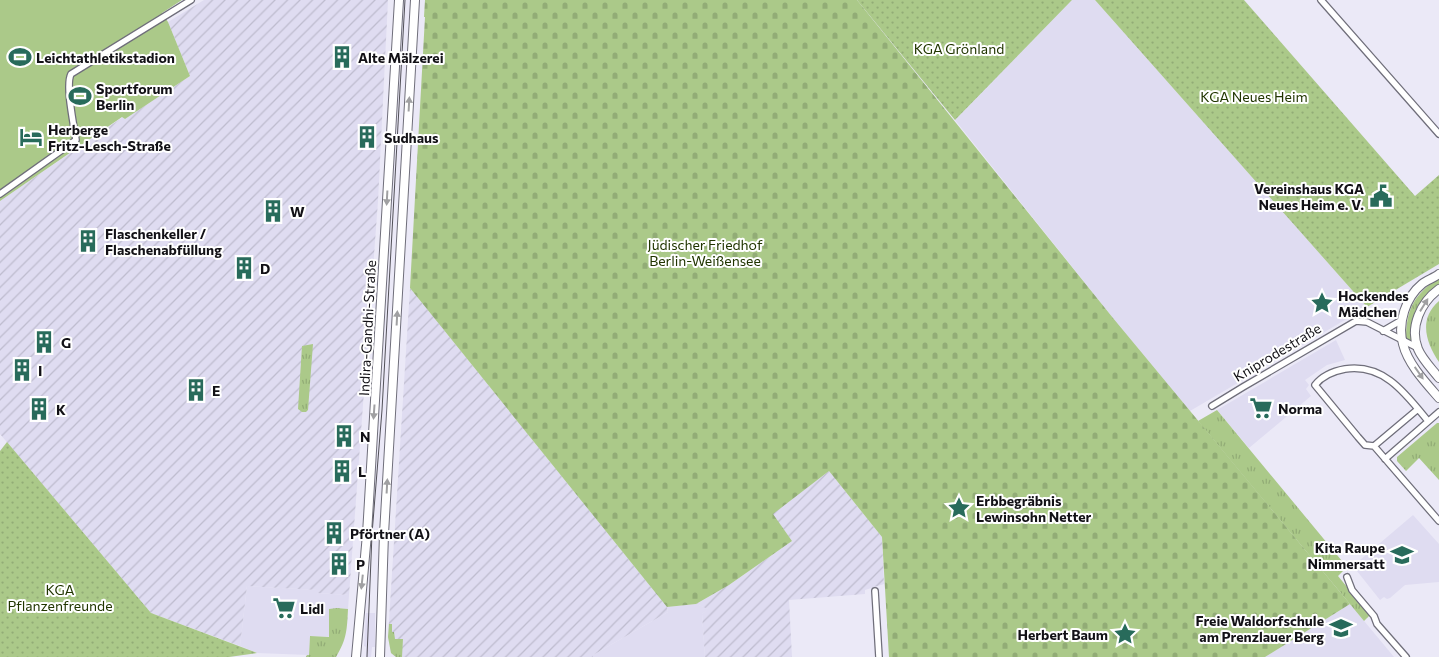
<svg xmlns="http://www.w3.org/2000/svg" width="1439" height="657" font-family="Commissioner,sans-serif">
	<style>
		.built { fill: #dfdcf1 }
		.industrial { fill: url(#industrial-furrows) }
		.grass { fill: url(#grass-tufts) }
		.cemetery { fill: url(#cemetery-stones) }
		.garden { fill: url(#garden-dots) }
		.pitch { fill: #abc989 }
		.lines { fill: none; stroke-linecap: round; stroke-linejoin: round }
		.minor-casing { stroke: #6f6e7a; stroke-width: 8 }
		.secondary-casing { stroke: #6f6e7a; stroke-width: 10 }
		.minor { stroke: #fff; stroke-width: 5.5 }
		.secondary { stroke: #fff; stroke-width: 8 }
		.tram { stroke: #515057; stroke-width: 1 }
		.oneway { fill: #a0a0a2 }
		.labels { text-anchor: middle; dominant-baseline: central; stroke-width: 4; stroke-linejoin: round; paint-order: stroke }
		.park-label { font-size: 14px; fill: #213500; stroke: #fff }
		.poi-label { font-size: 14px; font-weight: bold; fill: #121116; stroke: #fff; text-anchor: start }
		.street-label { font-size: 14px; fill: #121116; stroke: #fff }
	</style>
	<defs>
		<pattern id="industrial-furrows" width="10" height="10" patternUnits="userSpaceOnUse" patternTransform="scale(1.25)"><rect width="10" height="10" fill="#dfdcf1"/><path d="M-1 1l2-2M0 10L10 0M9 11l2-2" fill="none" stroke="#bebcce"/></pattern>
		<pattern id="grass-tufts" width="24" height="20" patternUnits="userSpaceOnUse" patternTransform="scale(1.25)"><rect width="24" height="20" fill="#abc989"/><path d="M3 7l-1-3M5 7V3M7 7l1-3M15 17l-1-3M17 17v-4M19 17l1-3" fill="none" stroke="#92ac76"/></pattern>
		<pattern id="cemetery-stones" width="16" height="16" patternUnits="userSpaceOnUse" patternTransform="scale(1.25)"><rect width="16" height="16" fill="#abc989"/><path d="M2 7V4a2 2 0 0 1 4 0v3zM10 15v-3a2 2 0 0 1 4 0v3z" fill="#92ac76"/></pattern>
		<pattern id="garden-dots" width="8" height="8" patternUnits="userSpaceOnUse" patternTransform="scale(1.25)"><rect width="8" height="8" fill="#abc989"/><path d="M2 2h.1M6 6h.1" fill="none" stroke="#92ac76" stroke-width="1.8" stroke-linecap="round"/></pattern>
	</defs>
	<rect width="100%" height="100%" fill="#ebe9f7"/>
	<path class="built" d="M1072 0H1095L1367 307 1190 411 1113 318 955 120Z
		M1336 340 1345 360 1327 365 1305 380 1309 385 1306 389 1311 396 1249 448 1217 410Z
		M1413 515 1439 544V582L1405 585 1390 598 1387 599 1384 597 1380 600 1353 566Z
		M247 586 317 590V593L349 595 348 609 338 608 335 637 310 636 309 655 257 653 240 646Z
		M696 604 709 609 702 614 705 657H593V655L668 612 667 607Z
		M1350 604 1394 657H1265Z
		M366 613H375V647H372L371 657H366V647L364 646Z"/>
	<path class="industrial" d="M204 0H388L378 201 349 595 317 593V590L247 586 240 646 151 613 0 434V201L123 117 125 119 190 76 168 22Z
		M410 288 667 607 668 612 593 655V657H396L391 653 388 637Z
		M829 471 882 537 884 584 865 590V594L789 600 792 657H705L702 614 708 609 696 604 729 585 792 541 772 514Z"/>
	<path class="grass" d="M1439 278V285C1417 301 1409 315 1413 343L1406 339C1406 310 1414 294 1439 278Z
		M1439 301V362C1426 343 1418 319 1439 301Z
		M313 344 308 410 306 412H302L298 409 302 346Z
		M1217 410 1347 567 1338 576 1370 615 1364 621 1198 421Z
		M1437 423H1439V480L1419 458 1406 471 1397 461V457Z
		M337 608 348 609C347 629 347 639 336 657H306L307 655H309L310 636 329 637V609Z
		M389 624H392V632H394L395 639H403L402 657H396L391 653 388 637Z"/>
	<path class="cemetery" d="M425 0H857L1113 318 1350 604 1265 657H889L882 537 829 471 773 514 792 541 729 585 696 604 667 607 410 288 425 17H424Z"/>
	<path class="garden" d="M857 0H1072L955 120Z
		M1095 0H1244L1415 196 1439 175V264L1367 307Z
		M7 442 151 613 257 653 229 657H0V451Z"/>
	<path class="pitch" d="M0 0H182L162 13 168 22 190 76 125 119 122 117 0 201Z"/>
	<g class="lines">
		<defs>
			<path id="minor" d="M1321 0 1439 134
				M0 194 76 140C74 125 65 86 71 74L191 0
				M1383 331 1402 320
				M1212 406 1243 387 1356 321 1367 322 1418 348
				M1428 421C1406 394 1384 363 1345 369 1334 371 1322 376 1315 385L1358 437 1365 445 1374 446 1439 521
				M1374 446 1418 409
				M1385 459 1439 412
				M1347 577 1352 590 1374 616 1377 624 1406 657
				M875 591 879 657"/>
			<path id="secondary" d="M1439 274C1434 278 1427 280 1422 284 1406 297 1397 323 1403 344 1408 364 1425 382 1439 398
				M1439 289C1421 302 1409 327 1418 349 1422 359 1432 369 1439 378
				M356 657 367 534 399 0
				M380 657 384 534 415 0"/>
		</defs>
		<use href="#minor" class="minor-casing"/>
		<use href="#secondary" class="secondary-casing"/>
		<use href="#minor" class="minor"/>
		<use href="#secondary" class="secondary"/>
		<path class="tram" d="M367 657 372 534 382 410 405 0"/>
	</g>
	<defs><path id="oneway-solid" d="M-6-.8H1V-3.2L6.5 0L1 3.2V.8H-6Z" transform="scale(1.25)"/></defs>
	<g class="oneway">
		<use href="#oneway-solid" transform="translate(409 104) rotate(-87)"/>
		<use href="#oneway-solid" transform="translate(387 198) rotate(93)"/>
		<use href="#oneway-solid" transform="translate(1424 305) rotate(-58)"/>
		<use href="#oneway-solid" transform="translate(397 318) rotate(-87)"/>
		<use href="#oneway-solid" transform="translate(1419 373) rotate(55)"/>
		<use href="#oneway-solid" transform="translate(374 412) rotate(94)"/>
		<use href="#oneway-solid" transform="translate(387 486) rotate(-87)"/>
		<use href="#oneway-solid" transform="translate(362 582) rotate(96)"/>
	</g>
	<defs>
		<symbol id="stadium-bare" viewBox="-9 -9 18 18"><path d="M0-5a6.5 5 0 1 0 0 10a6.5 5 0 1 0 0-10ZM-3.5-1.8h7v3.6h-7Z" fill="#286b5b" stroke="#fff" stroke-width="2.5" paint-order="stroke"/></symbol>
		<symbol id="building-bare" viewBox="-9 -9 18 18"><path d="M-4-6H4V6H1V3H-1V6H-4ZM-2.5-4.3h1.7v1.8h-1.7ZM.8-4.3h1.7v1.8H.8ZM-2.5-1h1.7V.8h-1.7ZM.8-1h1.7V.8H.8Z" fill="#286b5b" stroke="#fff" stroke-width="2.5" paint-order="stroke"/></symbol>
		<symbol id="hotel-bare" viewBox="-9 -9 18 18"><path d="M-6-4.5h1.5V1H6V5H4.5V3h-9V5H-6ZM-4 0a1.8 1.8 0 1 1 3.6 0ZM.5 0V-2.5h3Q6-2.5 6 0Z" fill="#286b5b" stroke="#fff" stroke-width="2.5" paint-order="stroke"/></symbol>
		<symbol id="civic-bare" viewBox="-9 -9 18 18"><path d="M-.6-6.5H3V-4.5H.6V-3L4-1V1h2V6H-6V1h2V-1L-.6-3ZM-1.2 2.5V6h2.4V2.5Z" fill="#286b5b" stroke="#fff" stroke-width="2.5" paint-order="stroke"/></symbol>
		<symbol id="sight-bare" viewBox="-9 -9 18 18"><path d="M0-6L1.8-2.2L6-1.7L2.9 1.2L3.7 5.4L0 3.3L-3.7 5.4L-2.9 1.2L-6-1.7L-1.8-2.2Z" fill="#286b5b" stroke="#fff" stroke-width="2.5" paint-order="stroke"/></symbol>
		<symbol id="supermarket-bare" viewBox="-9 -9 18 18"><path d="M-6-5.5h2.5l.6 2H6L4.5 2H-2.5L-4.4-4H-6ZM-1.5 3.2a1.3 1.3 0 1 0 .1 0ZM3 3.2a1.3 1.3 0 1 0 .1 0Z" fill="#286b5b" stroke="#fff" stroke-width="2.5" paint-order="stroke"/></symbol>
		<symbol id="school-bare" viewBox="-9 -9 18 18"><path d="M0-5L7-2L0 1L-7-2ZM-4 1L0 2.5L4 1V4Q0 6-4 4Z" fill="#286b5b" stroke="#fff" stroke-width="2.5" paint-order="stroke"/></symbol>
	</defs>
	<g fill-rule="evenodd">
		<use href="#stadium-bare" x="4" y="41" width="32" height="32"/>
		<use href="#building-bare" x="326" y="41" width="32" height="32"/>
		<use href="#stadium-bare" x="64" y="80" width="32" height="32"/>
		<use href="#hotel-bare" x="15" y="121" width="32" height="32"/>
		<use href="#building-bare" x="351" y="121" width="32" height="32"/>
		<use href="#civic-bare" x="1365" y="180" width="32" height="32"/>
		<use href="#building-bare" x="257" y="195" width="32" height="32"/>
		<use href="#building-bare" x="72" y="225" width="32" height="32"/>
		<use href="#building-bare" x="228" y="252" width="32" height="32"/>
		<use href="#sight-bare" x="1306" y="287" width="32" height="32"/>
		<use href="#building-bare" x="28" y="326" width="32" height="32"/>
		<use href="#building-bare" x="6" y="354" width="32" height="32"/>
		<use href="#building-bare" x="180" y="374" width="32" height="32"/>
		<use href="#supermarket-bare" x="1245" y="392" width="32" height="32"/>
		<use href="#building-bare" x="23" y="393" width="32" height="32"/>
		<use href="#building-bare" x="328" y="420" width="32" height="32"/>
		<use href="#building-bare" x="326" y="455" width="32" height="32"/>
		<use href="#sight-bare" x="943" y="492" width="32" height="32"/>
		<use href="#building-bare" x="318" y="517" width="32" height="32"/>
		<use href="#school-bare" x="1386" y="539" width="32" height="32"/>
		<use href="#building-bare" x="323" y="548" width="32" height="32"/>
		<use href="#supermarket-bare" x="268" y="592" width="32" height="32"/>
		<use href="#school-bare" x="1325" y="612" width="32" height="32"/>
		<use href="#sight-bare" x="1109" y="618" width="32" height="32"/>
	</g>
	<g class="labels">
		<g class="park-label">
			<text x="959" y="48">KGA Grönland</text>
			<text x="1254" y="96">KGA Neues Heim</text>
			<text x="705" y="244">Jüdischer Friedhof<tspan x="705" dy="16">Berlin-Weißensee</tspan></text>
			<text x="60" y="589">KGA<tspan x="60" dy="16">Pflanzenfreunde</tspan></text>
		</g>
		<g class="poi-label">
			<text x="36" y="57">Leichtathletikstadion</text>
			<text x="358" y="57">Alte Mälzerei</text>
			<text x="96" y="88">Sportforum<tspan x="96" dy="16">Berlin</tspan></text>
			<text x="48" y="129">Herberge<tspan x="48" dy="16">Fritz-Lesch-Straße</tspan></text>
			<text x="384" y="137">Sudhaus</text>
			<text x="1364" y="188" text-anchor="end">Vereinshaus KGA<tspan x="1364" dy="16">Neues Heim e. V.</tspan></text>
			<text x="290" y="211">W</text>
			<text x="105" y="233">Flaschenkeller /<tspan x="105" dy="16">Flaschenabfüllung</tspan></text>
			<text x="260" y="268">D</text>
			<text x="1338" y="295">Hockendes<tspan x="1338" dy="16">Mädchen</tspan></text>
			<text x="61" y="342">G</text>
			<text x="38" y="370">I</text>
			<text x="212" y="390">E</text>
			<text x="1278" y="408">Norma</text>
			<text x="56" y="409">K</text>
			<text x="360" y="436">N</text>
			<text x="358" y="471">L</text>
			<text x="976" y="500">Erbbegräbnis<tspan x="976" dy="16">Lewinsohn Netter</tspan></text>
			<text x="350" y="533">Pförtner (A)</text>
			<text x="1385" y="547" text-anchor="end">Kita Raupe<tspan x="1385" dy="16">Nimmersatt</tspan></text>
			<text x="356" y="564">P</text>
			<text x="300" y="608">Lidl</text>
			<text x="1324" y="620" text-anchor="end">Freie Waldorfschule<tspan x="1324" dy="16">am Prenzlauer Berg</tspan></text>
			<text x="1108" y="634" text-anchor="end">Herbert Baum</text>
		</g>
		<g class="street-label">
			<text transform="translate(367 328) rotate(-87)">Indira-Gandhi-Straße</text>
			<text transform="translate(1277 352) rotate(-31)">Kniprodestraße</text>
		</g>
	</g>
</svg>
